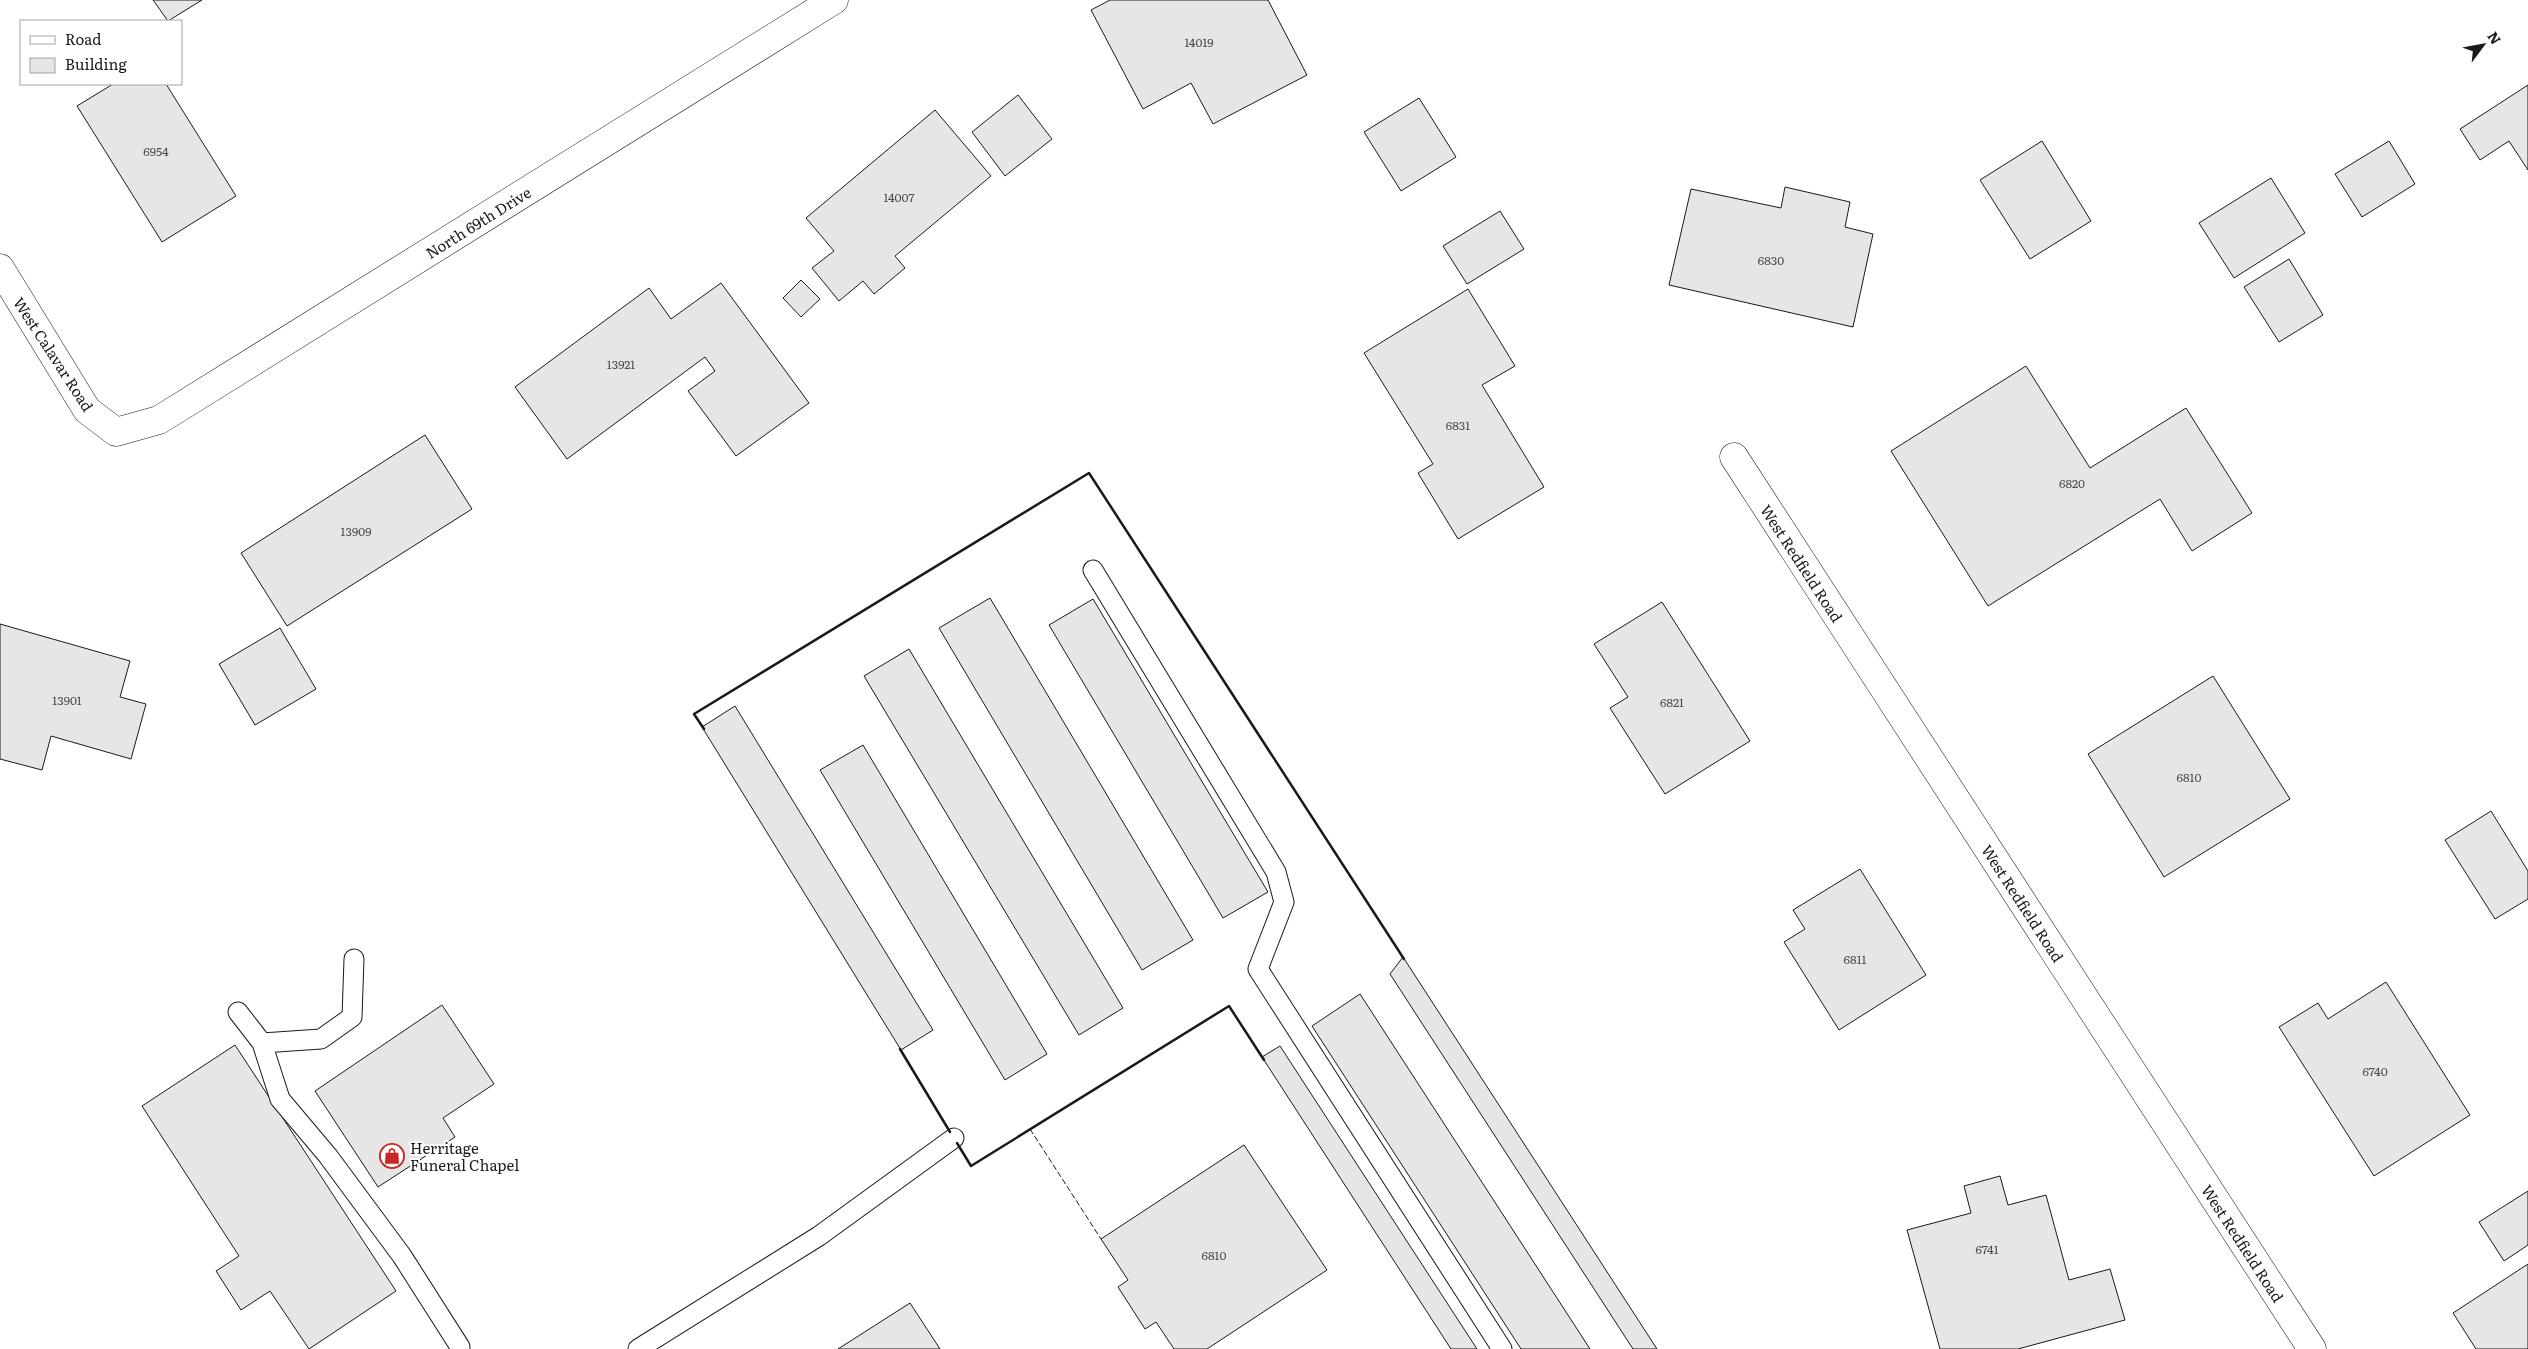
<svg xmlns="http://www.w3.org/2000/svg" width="2528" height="1349" font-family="Literata,serif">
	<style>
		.building { fill: #e6e6e6; stroke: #1a1a1a }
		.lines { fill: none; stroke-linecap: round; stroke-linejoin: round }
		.service-casing { stroke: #1a1a1a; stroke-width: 21 }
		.minor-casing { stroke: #1a1a1a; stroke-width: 29 }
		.service { stroke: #fff; stroke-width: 19 }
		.minor { stroke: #fff; stroke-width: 28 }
		.fence { stroke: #1a1a1a; stroke-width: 1; stroke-dasharray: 6 2.5; stroke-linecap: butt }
		.wall { stroke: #1a1a1a; stroke-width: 2.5 }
		.labels { text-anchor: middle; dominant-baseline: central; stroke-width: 4; stroke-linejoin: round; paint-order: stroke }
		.number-label { font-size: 12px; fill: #4d4d4d }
		.street-label { font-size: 15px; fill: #1a1a1a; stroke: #fff }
		.poi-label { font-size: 15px; fill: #1a1a1a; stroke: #fff; text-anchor: start }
	</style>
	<rect width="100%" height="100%" fill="#fff"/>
	<path class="building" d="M153 0H202L168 21Z
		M1110 0H1268L1307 75 1213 124 1191 83 1143 109 1091 10Z
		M113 84H166L236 196 162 242 77 106Z
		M2528 85V170L2509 141 2480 160 2460 129Z
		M1018 95 1052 139 1005 176 972 132Z
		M1419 98 1456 157 1401 191 1364 132Z
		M935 110 991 176 895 256 905 268 874 294 863 281 839 301 812 268 834 251 806 218Z
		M2042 141 2091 221 2030 259 1980 180Z
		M2389 141 2415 184 2362 217 2335 174Z
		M2271 178 2305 233 2234 278 2199 223Z
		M1785 187 1850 202 1845 227 1873 234 1853 327 1669 285 1691 189 1781 208Z
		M1500 211 1524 249 1467 284 1443 246Z
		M2289 259 2323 315 2279 342 2244 287Z
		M801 280 820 299 801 317 783 298Z
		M721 283 809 403 736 456 688 391 715 371 705 357 567 459 515 387 649 288 671 319Z
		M1468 289 1515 366 1482 385 1544 487 1458 539 1418 473 1433 464 1364 353Z
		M2026 366 2090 468 2186 408 2252 513 2192 551 2160 499 1988 606 1891 451Z
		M425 435 472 509 287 626 241 553Z
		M990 598 1193 940 1142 970 939 628Z
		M1093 599 1268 892 1223 918 1049 625Z
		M1662 602 1750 741 1665 794 1610 708 1628 697 1594 644Z
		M0 624 130 661 120 697 146 704 131 759 51 736 42 770 0 759Z
		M280 628 316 689 255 725 219 664Z
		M909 649 1123 1008 1079 1035 864 676Z
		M2213 676 2290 799 2164 877 2088 754Z
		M735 706 933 1030 901 1050 702 727Z
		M863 745 1047 1054 1005 1080 820 770Z
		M2491 811 2528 871V899L2495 919 2445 840Z
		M1860 869 1926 975 1839 1030 1784 942 1805 929 1793 910Z
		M1403 957 1657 1349H1633L1390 974Z
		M2386 982 2470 1115 2374 1176 2279 1027 2318 1003 2328 1019Z
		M1360 994 1590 1349H1521L1312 1026Z
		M442 1005 494 1084 443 1118 455 1137 378 1187 315 1091Z
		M235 1045 396 1291 309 1349 270 1291 241 1310 216 1271 239 1256 142 1106Z
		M1280 1046 1477 1349H1451L1262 1057Z
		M1244 1145 1327 1270 1207 1349H1174L1156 1322 1145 1329 1118 1287 1128 1280 1101 1239Z
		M2000 1176 2008 1205 2046 1195 2069 1280 2110 1269 2125 1320 2018 1349H1940L1907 1230 1971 1213 1964 1186Z
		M2528 1191V1245L2504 1261 2479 1222Z
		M2528 1264V1349H2476L2453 1313Z
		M910 1303 940 1349H838Z"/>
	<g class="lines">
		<defs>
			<path id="service" d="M1093 570 1276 872 1284 902 1258 969 1502 1349
				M238 1012 262 1043 321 1039 352 1017 354 959
				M262 1043 280 1099 328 1156 402 1256 460 1347
				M638 1349 819 1236 954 1138"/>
			<path id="minor" d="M0 268 87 410 116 432 159 420 834 0
				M1734 457 2312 1349"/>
		</defs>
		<use href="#service" class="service-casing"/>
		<use href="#minor" class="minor-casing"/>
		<use href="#service" class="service"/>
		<use href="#minor" class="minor"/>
		<path class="fence" d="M1030 1129 1101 1239"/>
		<path class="wall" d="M704 729 694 714 1089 473 1404 959
			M900 1049 950 1132
			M957 1143 971 1166 1229 1006 1264 1060"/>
	</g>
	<defs>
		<symbol id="shop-ring" viewBox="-11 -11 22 22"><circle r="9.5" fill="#fff" stroke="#c62828" stroke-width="1.5"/><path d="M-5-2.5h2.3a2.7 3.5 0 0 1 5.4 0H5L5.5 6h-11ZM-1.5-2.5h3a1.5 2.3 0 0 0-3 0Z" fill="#c62828"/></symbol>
	</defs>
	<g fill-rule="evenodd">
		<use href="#shop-ring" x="378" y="1142" width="28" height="28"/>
	</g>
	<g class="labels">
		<g class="number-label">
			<text x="1199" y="42">14019</text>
			<text x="156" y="151">6954</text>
			<text x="899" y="197">14007</text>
			<text x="1771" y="260">6830</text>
			<text x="621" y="364">13921</text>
			<text x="1458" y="425">6831</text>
			<text x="2072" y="483">6820</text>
			<text x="356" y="531">13909</text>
			<text x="67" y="700">13901</text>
			<text x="1672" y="702">6821</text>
			<text x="2189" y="777">6810</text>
			<text x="1855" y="959">6811</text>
			<text x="2375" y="1071">6740</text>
			<text x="1987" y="1249">6741</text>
			<text x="1214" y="1255">6810</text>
		</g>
		<g class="street-label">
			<text transform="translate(478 222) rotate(-32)">North 69th Drive</text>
			<text transform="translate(54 354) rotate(57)">West Calavar Road</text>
			<text transform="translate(1802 563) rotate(57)">West Redfield Road</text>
			<text transform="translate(2023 903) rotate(57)">West Redfield Road</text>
			<text transform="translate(2243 1243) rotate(57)">West Redfield Road</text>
		</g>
		<g class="poi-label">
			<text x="410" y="1147">Herritage<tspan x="410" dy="17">Funeral Chapel</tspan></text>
		</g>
	</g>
	<rect x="20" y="20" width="162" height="65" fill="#ffffff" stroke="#a3a3a3"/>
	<rect x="30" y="36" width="25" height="8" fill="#ffffff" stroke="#a3a3a3"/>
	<text x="65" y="45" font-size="15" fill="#1a1a1a">Road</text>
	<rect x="30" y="58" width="25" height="15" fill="#e6e6e6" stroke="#a3a3a3"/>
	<text x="65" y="70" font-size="15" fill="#1a1a1a">Building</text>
	<g transform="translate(2483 45) rotate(58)" stroke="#ffffff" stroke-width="4" paint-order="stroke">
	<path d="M0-4L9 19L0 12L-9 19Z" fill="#1a1a1a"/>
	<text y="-8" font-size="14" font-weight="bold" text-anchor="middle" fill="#1a1a1a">N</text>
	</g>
</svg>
